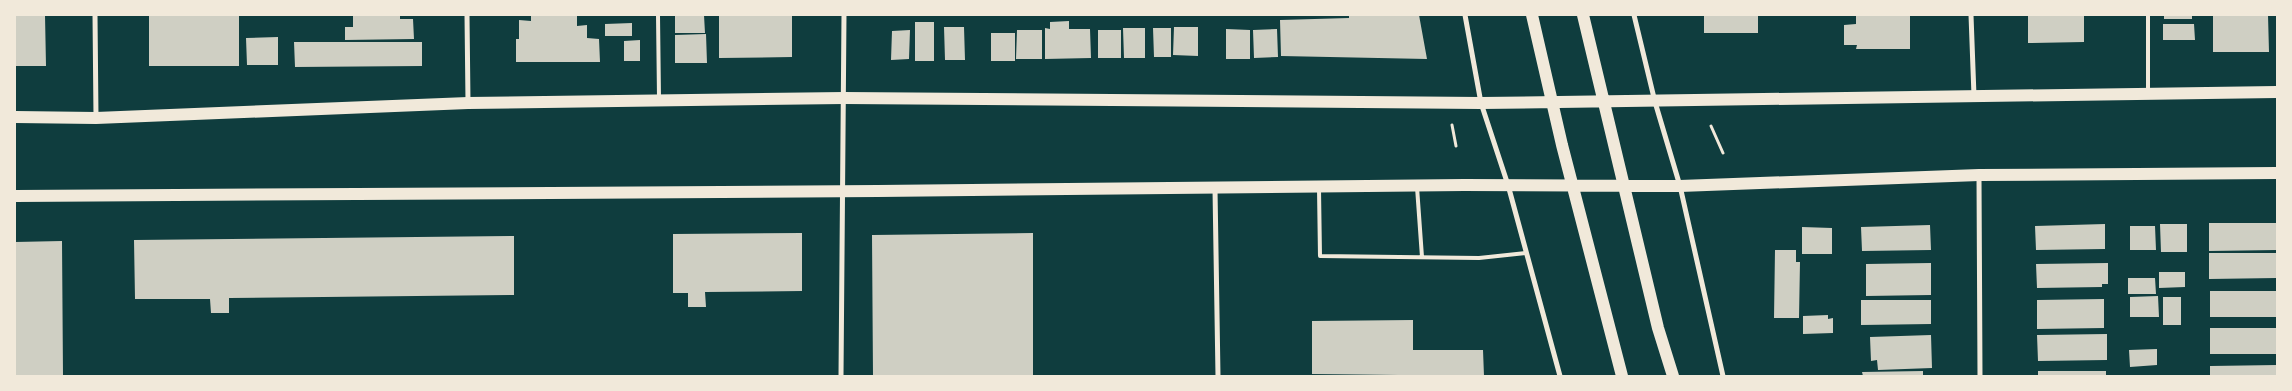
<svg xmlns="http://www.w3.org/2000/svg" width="2292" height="391" font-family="'Public Sans',sans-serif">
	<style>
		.building { fill: #cfcfc3 }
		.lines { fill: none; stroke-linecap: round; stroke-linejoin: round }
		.path { stroke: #f1e9da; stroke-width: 3 }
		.service { stroke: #f1e9da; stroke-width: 4 }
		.minor { stroke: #f1e9da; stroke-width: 5 }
		.primary { stroke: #f1e9da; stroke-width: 12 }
	</style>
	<rect width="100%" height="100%" fill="#0f3d3e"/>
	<path class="building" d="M15 15H45L46 66H15Z
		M149 15H239V66H149Z
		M353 15H400V19H413L414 39 345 40V27H353Z
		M531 15H577V26L587 25V38L599 39 600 62H516V39H519V20L531 21Z
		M675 15H704L705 33H675Z
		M719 15H792V57L719 58Z
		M1349 15H1419L1427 59 1281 56 1280 20 1349 18Z
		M1704 15H1758V33H1704Z
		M1856 15H1910V49H1856L1857 45H1844V25L1856 24Z
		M2028 15H2084V42L2028 43Z
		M2164 15H2192V19H2164Z
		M2213 15H2268L2269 52H2213Z
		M1069 21V29H1090L1091 58 1045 59V28L1050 29V22Z
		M915 22H934V61H915Z
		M632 23V36H605V24Z
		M2163 24H2194L2195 40H2163Z
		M944 27H964L965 60H945Z
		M1174 27H1198V56L1173 55Z
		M1123 28H1145V58H1124Z
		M1153 28H1171V57H1154Z
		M1226 29 1250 30V59H1226Z
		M1277 29 1278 57 1254 58 1253 30Z
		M910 30 909 59 891 60 892 31Z
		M1017 30H1042V59H1016Z
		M1098 30H1121V58H1098Z
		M991 33H1015V61H991Z
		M706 34 707 63H675V35Z
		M278 37V65H247L246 38Z
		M640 40V61H624V41Z
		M294 42H422V66L295 67Z
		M2209 223H2277V250L2209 251Z
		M2105 224V249L2036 250 2035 226Z
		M2160 224H2187V252H2161Z
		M1930 225 1931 250 1862 251 1861 227Z
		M2130 226H2155L2156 250H2130Z
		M1802 227 1832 228V254H1802Z
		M802 233V291L705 292 706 307H688V293H673V234Z
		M1033 233V376H873L872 235Z
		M514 236V295L229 298V313H211L210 299H135L134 240Z
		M62 241 63 376H15V242Z
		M1775 250H1796V262H1800L1799 318H1774Z
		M2209 253H2277V278L2209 279Z
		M1931 263V295L1866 296V264Z
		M2108 263V284H2102V287L2037 288 2036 264Z
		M2159 272H2185V287L2159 288Z
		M2128 278H2155L2156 294H2128Z
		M2210 291H2277V317H2210Z
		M2158 296 2159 317H2130V297Z
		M2163 297H2181V325H2163Z
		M2104 299V328L2037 329V300Z
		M1861 300H1931V324L1861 325Z
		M1828 315V319L1833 318V333L1803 334V316Z
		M1413 320V350H1483L1484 376 1312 374V321Z
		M2210 328H2277V354H2210Z
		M2107 334V360L2038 361 2037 335Z
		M1931 335 1932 368 1878 370 1877 360 1871 361 1870 337Z
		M2157 349V365L2130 367 2129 350Z
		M2277 365V376H2210V366Z
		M1923 371V376H1863L1862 372Z
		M2038 371H2106V376H2038Z"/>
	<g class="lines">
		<path class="path" d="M1452 125 1456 146
			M1711 126 1723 153"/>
		<path class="service" d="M658 15 659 98
			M2148 93V15
			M1417 187 1422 257
			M1319 189 1320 256 1479 258 1526 253"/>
		<path class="minor" d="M95 15 96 117
			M467 15 468 102
			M1465 15 1481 103 1508 185 1560 376
			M1634 15 1655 102 1680 186 1723 376
			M1971 15 1974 96
			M1979 177 1980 376
			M1215 189 1218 376
			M841 376 844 15"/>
		<path class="primary" d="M1532 15 1562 145 1622 376
			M1583 15 1658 328 1673 376
			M15 117 96 118 468 103 844 98 1481 103 2277 92
			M15 196 878 191 1464 185 1680 186 1979 175 2277 173"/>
	</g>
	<rect width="2292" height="391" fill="none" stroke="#f1e9da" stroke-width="32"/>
</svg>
